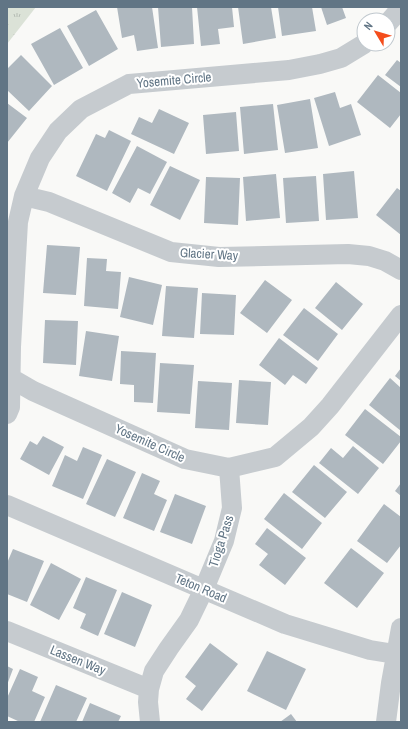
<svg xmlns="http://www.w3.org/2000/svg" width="408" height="729" font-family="'Archivo Narrow',sans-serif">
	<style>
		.grass { fill: url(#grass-tufts) }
		.building { fill: #afb8bf }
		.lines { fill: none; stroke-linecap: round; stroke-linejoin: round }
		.minor { stroke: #c6cbcf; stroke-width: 20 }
		.labels { text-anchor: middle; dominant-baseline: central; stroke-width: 4; stroke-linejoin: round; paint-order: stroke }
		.street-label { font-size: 13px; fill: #617585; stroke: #fff }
	</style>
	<defs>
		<pattern id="grass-tufts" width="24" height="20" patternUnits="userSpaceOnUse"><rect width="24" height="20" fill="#dbe2d7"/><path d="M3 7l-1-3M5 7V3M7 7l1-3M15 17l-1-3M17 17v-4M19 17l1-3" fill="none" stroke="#b5bcb4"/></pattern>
	</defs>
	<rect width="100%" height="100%" fill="#f9f9f7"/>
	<path class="grass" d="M7 7H36L7 44Z"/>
	<path class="building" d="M117 7H152L158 48 137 51 134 35 122 38Z
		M158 7H192L194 44 161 47Z
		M197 7H232L234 27 218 29 220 44 201 46Z
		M238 7H271L276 38 243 44Z
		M278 7H312L316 31 282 36Z
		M321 7H342L346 18 327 25Z
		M96 10 118 49 89 66 67 26Z
		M60 28 83 68 54 85 31 44Z
		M21 55 52 86 29 111 7 90V69Z
		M397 60 401 63V87L385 75Z
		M378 75 401 93V114L390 128 357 102Z
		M335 92 340 108 351 104 361 135 329 146 314 98Z
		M310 99 318 148 285 153 277 105Z
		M7 103 27 118 7 143Z
		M273 104 278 150 244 154 240 107Z
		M159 109 189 123 174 154 131 134 139 117 152 123Z
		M236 112 239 151 206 154 203 115Z
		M109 130 131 141 107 191 76 176 96 134 105 138Z
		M137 146 167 162 150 194 138 188 130 203 112 193Z
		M170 166 200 180 180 220 150 205Z
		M354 171 358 218 326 220 323 174Z
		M276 174 280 218 246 221 243 177Z
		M316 176 319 221 286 223 283 178Z
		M206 177 240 178 238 225 204 223Z
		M397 188 401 191V235L376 215Z
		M47 245 80 247 76 295 43 293Z
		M87 258 107 259 106 271 121 272 118 309 84 306Z
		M129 277 162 285 153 325 120 317Z
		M265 280 292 300 267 333 240 313Z
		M336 282 363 304 342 330 315 308Z
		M166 286 198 288 194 338 162 336Z
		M202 293 236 295 234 335 200 334Z
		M304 308 338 334 318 361 283 335Z
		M45 320 78 321 76 365 43 363Z
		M86 331 119 336 112 381 79 376Z
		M279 338 318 368 306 384 293 375 285 385 259 365Z
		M121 351 156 353 153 403 134 402V385L120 384Z
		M160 363 194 365 190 414 157 412Z
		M401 368V381L395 376Z
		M390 378 401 388V431L369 405Z
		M239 380 271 382 268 425 236 423Z
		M198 381 232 383 229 430 195 428Z
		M365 409 401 437V441L383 464 345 435Z
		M43 436 64 447 49 475 20 459 30 441 37 445Z
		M353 446 379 468 358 494 319 463 331 448 343 458Z
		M83 447 102 455 83 499 52 486 65 455 77 461Z
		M107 459 136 472 115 517 86 504Z
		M314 465 347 492 325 518 292 492Z
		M142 473 160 481 154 494 167 500 154 531 123 518Z
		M401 483V496L395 491Z
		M284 493 322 523 302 549 264 519Z
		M175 494 206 506 192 544 160 532Z
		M384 504 401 517V545L387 563 357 541Z
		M267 528 306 558 285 585 259 565 268 554 255 544Z
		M351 548 384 573 357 608 324 583Z
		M13 549 44 561 27 602 7 594V563Z
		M51 563 81 579 59 620 30 605Z
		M86 577 117 590 98 636 80 628 86 614 73 608Z
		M122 592 152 605 135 647 104 634Z
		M210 643 238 664 202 711 186 699 196 686 185 677Z
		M267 651 306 669 286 710 247 691Z
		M7 666 13 669 7 685Z
		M20 669 38 677 32 691 45 697 34 722H20L7 716V698Z
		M56 685 87 698 76 722H40Z
		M90 703 121 716 118 722H82Z
		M291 714 297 722H280Z"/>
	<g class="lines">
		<path class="minor" d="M388 23 401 8
			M24 196 49 202 171 252 219 257 348 254 369 256 385 261 401 270
			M7 376 33 391 185 459 229 468 275 457 311 427 330 406 401 315
			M7 414 10 407 11 347 18 222 24 196 40 158 58 131 81 109 129 84 289 70 320 64 341 58 364 44
			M7 505 285 624 370 650 401 655
			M7 631 149 689
			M150 722 148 702 149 689 154 671 169 648 189 620 204 589 224 541 232 508 229 468
			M386 722 391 683 401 628"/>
	</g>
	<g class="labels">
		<g class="street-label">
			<text transform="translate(174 80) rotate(-5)">Yosemite Circle</text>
			<text transform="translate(209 254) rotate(3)">Glacier Way</text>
			<text transform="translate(150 443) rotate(24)">Yosemite Circle</text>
			<text transform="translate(221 541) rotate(-72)">Tioga Pass</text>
			<text transform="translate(201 588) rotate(23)">Teton Road</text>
			<text transform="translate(78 660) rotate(22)">Lassen Way</text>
		</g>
	</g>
	<rect width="408" height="729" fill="none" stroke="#617585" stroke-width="16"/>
	<g transform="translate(376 32) rotate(308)"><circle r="19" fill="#ffffff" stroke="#c0c8ce"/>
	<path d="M0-3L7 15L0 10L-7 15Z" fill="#f44d1c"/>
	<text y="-6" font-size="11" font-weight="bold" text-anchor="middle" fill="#617585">N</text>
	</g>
</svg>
